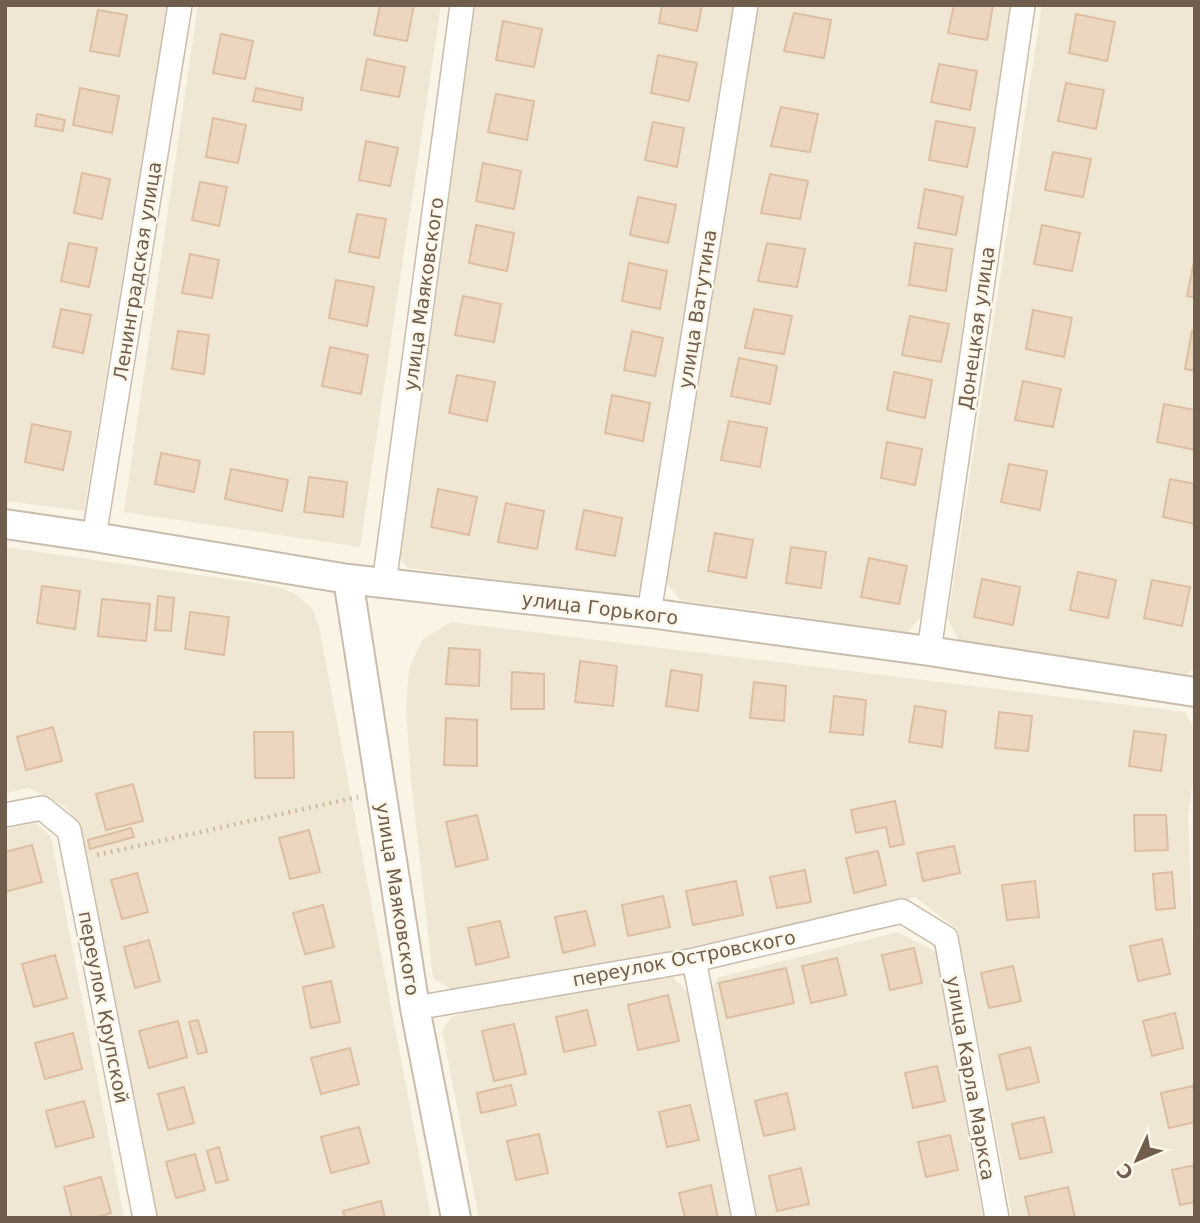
<svg xmlns="http://www.w3.org/2000/svg" width="1200" height="1223" font-family="'DejaVu Sans',sans-serif">
	<style>
		.residential { fill: #f0e6d4 }
		.building { fill: #ecd6bf; stroke: #dcbfa2; stroke-width: 2 }
		.lines { fill: none; stroke-linecap: round; stroke-linejoin: round }
		.minor-casing { stroke: #c9bcac; stroke-width: 26 }
		.tertiary-casing { stroke: #c9bcac; stroke-width: 32 }
		.path { stroke: #d0baa3; stroke-width: 4.5; stroke-dasharray: 2 5; stroke-linecap: butt }
		.minor { stroke: #fff; stroke-width: 23 }
		.tertiary { stroke: #fff; stroke-width: 28 }
		.labels { text-anchor: middle; dominant-baseline: central; stroke-width: 5; stroke-linejoin: round; paint-order: stroke }
		.street-label { font-size: 19px; fill: #6f5d4d; stroke: #fdf7ea }
	</style>
	<rect width="100%" height="100%" fill="#f9f4e5"/>
	<path class="residential" d="M5 5H167L84 511 5 501Z
		M198 5H441L360 547 124 512Z
		M474 5H734L645 588 634 596 408 568 399 558Z
		M753 5H1011L921 616 908 632 680 600 664 580Z
		M1042 5H1195V669L1187 674 960 644 948 618Z
		M5 547 275 586 295 594 312 608 319 627 431 1218H156L80 826 65 806 29 788 5 793Z
		M451 622 1185 712 1195 730V767L1188 815 1193 954 1195 965V1218H1012L958 930 915 897 671 951 455 992 433 978 411 780 406 708 409 669 422 640Z
		M36 823 51 837 124 1218H5V829Z
		M898 932 936 952 983 1218H756L711 988 719 977Z
		M670 974 692 997 734 1218H479L442 1030 451 1018 470 1010Z"/>
	<path class="building" d="M380 5H414L407 41 374 35Z
		M662 5H702L697 31 659 23Z
		M954 5H993L987 40 948 33Z
		M98 10 127 15 119 56 90 51Z
		M794 13 831 20 824 58 784 51Z
		M1076 14 1115 22 1107 61 1069 53Z
		M503 21 542 29 534 67 496 60Z
		M221 34 253 41 245 79 213 73Z
		M658 55 697 63 689 101 651 93Z
		M367 59 405 67 399 97 361 90Z
		M939 64 977 71 970 110 931 102Z
		M1066 83 1104 90 1096 129 1058 121Z
		M80 88 119 96 112 133 73 125Z
		M256 88 303 98 301 110 253 101Z
		M496 94 534 101 527 140 488 132Z
		M781 107 818 114 810 152 771 146Z
		M37 114 65 120 63 131 35 126Z
		M213 118 246 125 238 163 206 157Z
		M936 121 975 128 967 167 929 160Z
		M653 122 684 128 677 167 645 160Z
		M366 141 398 148 390 186 359 180Z
		M1053 152 1091 159 1083 197 1045 190Z
		M483 163 521 171 514 209 476 201Z
		M82 173 110 179 102 219 74 213Z
		M770 174 808 181 800 219 761 213Z
		M200 182 227 187 219 226 192 220Z
		M925 189 963 197 956 235 918 228Z
		M638 197 676 205 668 243 630 235Z
		M357 214 386 219 379 258 349 252Z
		M476 225 514 233 507 271 469 263Z
		M1042 225 1080 233 1072 271 1034 264Z
		M69 243 97 248 89 287 61 281Z
		M767 243 805 249 797 287 758 281Z
		M915 243 952 249 946 291 909 285Z
		M190 254 219 260 212 298 182 293Z
		M1195 257V297L1187 296Z
		M629 263 667 271 660 309 622 301Z
		M336 280 374 287 367 326 329 318Z
		M463 296 501 304 494 342 455 335Z
		M61 309 91 315 83 353 53 347Z
		M754 309 792 316 784 354 745 348Z
		M1033 310 1072 318 1064 357 1026 349Z
		M910 316 949 324 941 362 902 355Z
		M178 331 209 335 204 374 172 369Z
		M632 331 663 338 655 376 624 370Z
		M1192 331H1195V371L1185 369Z
		M330 347 368 355 361 394 322 386Z
		M739 358 777 366 770 404 731 396Z
		M894 372 932 380 925 418 887 410Z
		M457 375 495 382 487 421 449 413Z
		M1023 381 1061 389 1053 427 1015 420Z
		M612 395 650 403 643 441 605 433Z
		M1164 404 1195 410V450L1157 442Z
		M729 421 767 428 760 467 721 460Z
		M32 424 71 432 63 470 25 462Z
		M887 442 922 449 915 485 881 478Z
		M161 453 200 461 194 492 155 484Z
		M1009 464 1047 471 1040 510 1001 502Z
		M231 469 288 480 282 511 225 499Z
		M309 477 347 482 343 517 304 512Z
		M1170 479 1195 484V524L1163 517Z
		M438 489 477 497 469 535 431 527Z
		M506 503 544 511 537 549 498 542Z
		M584 510 622 518 615 556 576 549Z
		M715 533 753 540 746 578 708 571Z
		M791 547 826 552 821 588 786 583Z
		M869 558 907 566 899 604 861 597Z
		M1078 572 1116 580 1108 618 1070 610Z
		M982 579 1020 587 1013 625 974 617Z
		M1152 580 1190 587 1182 626 1144 618Z
		M42 586 80 591 75 629 37 623Z
		M158 596 174 598 171 631 155 630Z
		M102 599 150 604 146 641 98 636Z
		M190 612 229 617 224 655 185 649Z
		M449 648 480 650 479 686 446 684Z
		M580 661 617 666 613 706 575 702Z
		M671 670 702 675 698 711 666 706Z
		M512 672 544 674V709H511Z
		M754 682 786 686 784 721 750 718Z
		M834 696 866 700 863 735 830 732Z
		M915 706 946 711 942 747 909 742Z
		M999 712 1032 716 1028 751 995 748Z
		M446 718 477 720V766L444 765Z
		M53 727 62 761 26 770 17 737Z
		M1134 731 1166 735 1161 771 1129 766Z
		M254 732H293L294 778H255Z
		M133 784 143 821 106 830 96 794Z
		M895 801 904 844 890 847 886 827 856 833 851 810Z
		M477 815 488 859 456 867 446 822Z
		M1134 815H1166L1168 850 1135 851Z
		M131 828 134 837 90 849 88 840Z
		M309 830 320 872 290 879 279 838Z
		M32 845 42 882 5 892V852Z
		M954 846 960 873 923 881 917 853Z
		M878 851 886 885 854 893 846 858Z
		M805 870 811 902 777 908 770 877Z
		M1172 872 1175 908 1156 910 1153 874Z
		M137 873 148 912 122 919 111 880Z
		M736 881 743 915 693 925 686 891Z
		M1035 881 1039 917 1007 920 1002 885Z
		M663 896 670 927 628 936 622 905Z
		M323 905 334 947 305 954 293 913Z
		M586 911 595 945 563 953 555 917Z
		M500 921 509 957 476 965 468 928Z
		M1162 939 1170 974 1138 981 1130 946Z
		M149 940 160 981 135 988 124 947Z
		M914 948 922 983 890 990 882 955Z
		M55 955 67 998 34 1007 22 964Z
		M837 958 846 995 811 1003 802 966Z
		M1013 966 1021 1001 989 1008 981 973Z
		M786 968 794 1003 727 1018 719 983Z
		M331 981 340 1022 311 1028 303 987Z
		M668 995 679 1041 638 1050 628 1005Z
		M587 1010 596 1045 564 1052 556 1017Z
		M1175 1013 1183 1048 1152 1056 1143 1021Z
		M198 1020 207 1052 198 1054 189 1022Z
		M178 1021 187 1057 149 1068 139 1031Z
		M514 1024 526 1074 494 1081 482 1031Z
		M73 1033 82 1069 45 1079 35 1043Z
		M1030 1047 1039 1082 1007 1090 999 1055Z
		M350 1048 359 1084 321 1094 311 1058Z
		M937 1066 945 1101 913 1108 905 1073Z
		M511 1085 516 1105 481 1113 477 1093Z
		M1193 1086 1195 1094V1122L1169 1128 1161 1093Z
		M184 1087 194 1123 168 1130 158 1094Z
		M787 1093 795 1129 764 1136 755 1101Z
		M84 1101 94 1137 56 1147 46 1111Z
		M690 1105 699 1140 667 1147 659 1112Z
		M1044 1117 1052 1152 1020 1159 1012 1124Z
		M359 1127 369 1163 331 1173 321 1137Z
		M539 1134 548 1173 516 1180 507 1141Z
		M950 1135 958 1170 926 1177 918 1142Z
		M219 1147 228 1180 216 1183 207 1151Z
		M195 1154 205 1190 176 1198 166 1162Z
		M1195 1165V1202L1180 1205 1172 1170Z
		M801 1168 809 1204 777 1211 769 1176Z
		M101 1177 111 1213 94 1218H72L64 1187Z
		M711 1185 718 1218H685L679 1193Z
		M1068 1187 1075 1218H1030L1025 1197Z
		M381 1201 385 1218H345L343 1211Z"/>
	<g class="lines">
		<defs>
			<path id="minor" d="M94 537 180 5
				M384 584 462 5
				M649 613 746 5
				M929 651 1023 5
				M5 815 42 808 69 830 145 1218
				M694 960 744 1218
				M415 1008 694 960 902 911 946 938 997 1218"/>
			<path id="tertiary" d="M5 524 94 537 348 579 649 613 929 651 1195 692
				M348 579 415 1008 456 1218"/>
		</defs>
		<use href="#minor" class="minor-casing"/>
		<use href="#tertiary" class="tertiary-casing"/>
		<path class="path" d="M97 855 358 797"/>
		<use href="#minor" class="minor"/>
		<use href="#tertiary" class="tertiary"/>
	</g>
	<g class="labels">
		<g class="street-label">
			<text transform="translate(137 271) rotate(-81)">Ленинградская улица</text>
			<text transform="translate(423 294) rotate(-82)">улица Маяковского</text>
			<text transform="translate(697 309) rotate(-81)">улица Ватутина</text>
			<text transform="translate(976 328) rotate(-82)">Донецкая улица</text>
			<text transform="translate(600 608) rotate(7)">улица Горького</text>
			<text transform="translate(398 899) rotate(81)">улица Маяковского</text>
			<text transform="translate(684 958) rotate(-11)">переулок Островского</text>
			<text transform="translate(104 1007) rotate(79)">переулок Крупской</text>
			<text transform="translate(971 1078) rotate(80)">улица Карла Маркса</text>
		</g>
	</g>
	<rect width="1200" height="1223" fill="none" stroke="#6f5d4d" stroke-width="14"/>
	<g transform="translate(1137 1160) rotate(226)" stroke="#fdf7ea" stroke-width="5" paint-order="stroke">
	<path d="M0-5L12 26L0 18L-12 26Z" fill="#6f5d4d"/>
	<text y="-10" font-size="19" font-weight="bold" text-anchor="middle" fill="#6f5d4d">С</text>
	</g>
</svg>
